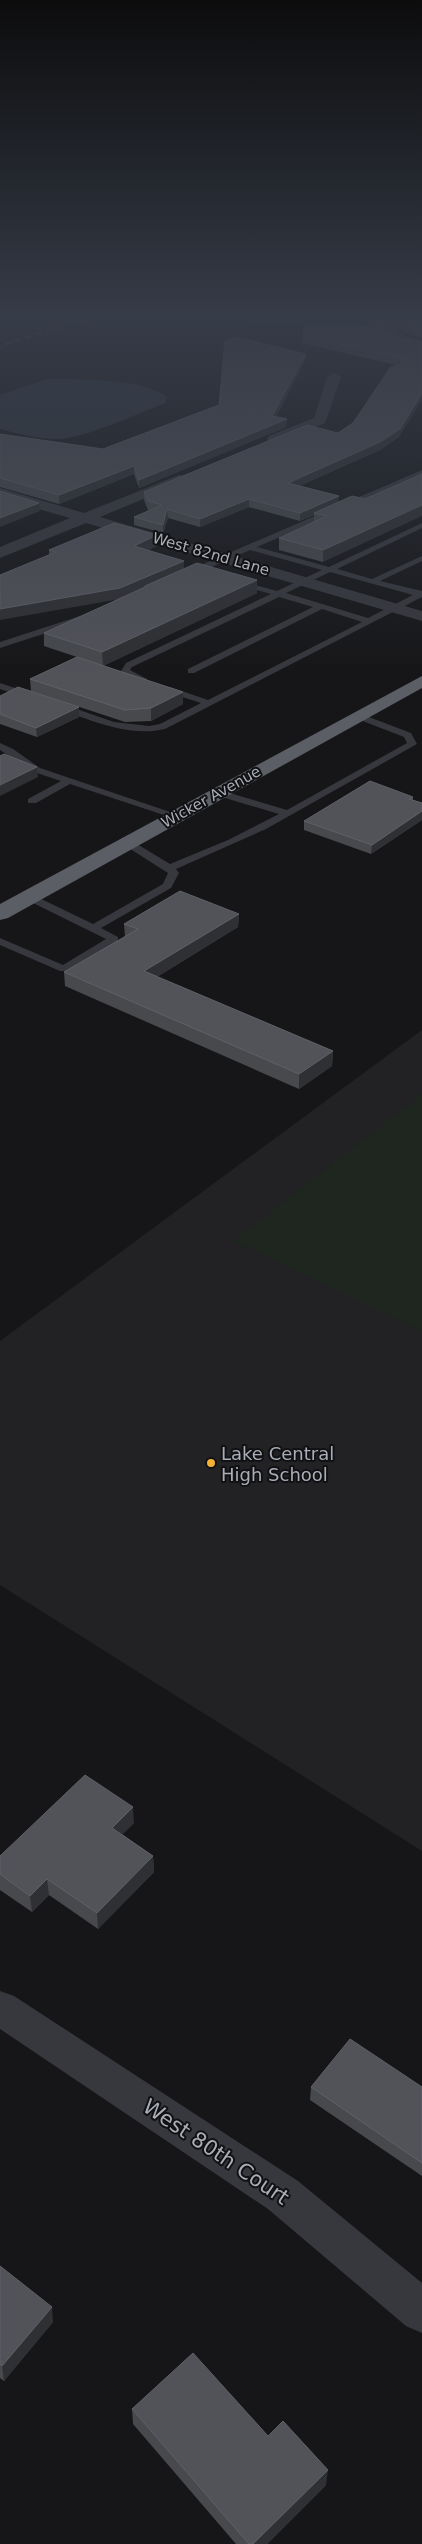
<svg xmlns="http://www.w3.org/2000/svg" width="422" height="2544" font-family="'DejaVu Sans',sans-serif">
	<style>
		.built { fill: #222225 }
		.green { fill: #1e261f }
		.water { fill: #2c353c }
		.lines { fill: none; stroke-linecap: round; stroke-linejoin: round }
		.service { fill: #37383d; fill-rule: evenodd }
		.minor { fill: #37383d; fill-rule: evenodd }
		.trunk { fill: #5b5e65; fill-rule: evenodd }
		.rail-casing { stroke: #4a4c52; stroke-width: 2.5 }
		.rail { stroke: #111113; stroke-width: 2; stroke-dasharray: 5.5; stroke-linecap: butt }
		.wall { fill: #47494d }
		.shaded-wall { fill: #2f3033 }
		.building { fill: #525359; stroke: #5f6168 }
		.poi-dot { fill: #f2b134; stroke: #111113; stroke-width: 2 }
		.labels { text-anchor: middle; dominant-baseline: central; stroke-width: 4; stroke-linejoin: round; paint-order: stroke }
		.far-street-label { font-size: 15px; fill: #a8adb8; stroke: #111113 }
		.poi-label { font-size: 18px; fill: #a8adb8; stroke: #111113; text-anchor: start }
		.near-street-label { font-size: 21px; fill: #a8adb8; stroke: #111113 }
	</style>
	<rect width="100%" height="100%" fill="#161618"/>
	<path class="built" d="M422 1030V1851L0 1585V1341Z"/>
	<path class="green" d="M422 1094V1331L233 1241Z"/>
	<path class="water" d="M235 318H316C285 326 266 326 235 318Z
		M47 379C76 379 144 378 167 397L165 403C139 413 83 439 58 439 38 439 19 434 0 429V395Z"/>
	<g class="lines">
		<path class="service" d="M422 470V475L257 547 329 567 422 523V528L337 569 372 579 422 556V561L380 581 422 591V597L165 729C136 736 106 726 78 716 72 713 63 712 57 707L65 705 114 722 149 726 160 724 201 703 164 691V687H170L208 700 362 622 322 609 194 673H188V669L313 607 279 597 132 667 130 670 147 679V683H141L121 671 126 663 271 594 236 584V580L277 591 322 570 250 550 193 575H187V571ZM330 572 413 595 368 618 286 593Z
			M80 616 84 619 83 621 0 648V642Z
			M0 683 33 694 35 696 30 699 0 689Z
			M355 714H361L411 733 417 744 266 829 176 869 179 873 171 888 101 928 118 937V941L68 971H60L0 945V938L63 965 106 939 25 899V895H33L93 924 163 884 168 873 124 845V841H132L170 864 228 840 279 814 215 795V791H223L287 810 407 743 404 737 355 718Z
			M0 743 13 749 40 768 182 816 177 819 173 818 70 784 36 803H28V799L61 781 34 772 0 750Z"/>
		<path class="minor" d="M422 318V325L404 328 399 332 405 336 422 340V348L397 342 385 332 396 322Z
			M334 373 341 377 325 423 279 442H269L267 439 269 436 314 418 327 377Z
			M179 475 184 476 186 479 184 482 100 517 422 611V621L86 523 0 558V547L70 518 0 498V488L84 513Z
			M0 1991 14 1996 298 2181 422 2283V2333L406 2326 268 2209 0 2029Z"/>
		<path class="trunk" d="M422 676V688L8 918 0 920V904Z"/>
		<defs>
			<path id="rail" d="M0 346 86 318"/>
		</defs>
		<use href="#rail" class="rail-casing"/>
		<use href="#rail" class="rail"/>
	</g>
	<path class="wall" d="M358 318H410L396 320 387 328 397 337 422 343 399 437 380 450 299 486 339 496 323 562 279 550V538L314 522V515L300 521 249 507 200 527 168 518 163 533 134 525V517L150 510H148L144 500V492L338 433 353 423 396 365 302 343 303 336 375 326Z
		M422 320V338L402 332 403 325Z
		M306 354 305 361 276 417 286 427 139 488 134 474 59 504 0 487V434L103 449 219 405Z
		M157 535V546L147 550 184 569 257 593 103 666 183 704 151 721 125 722 31 691 30 679 77 657 44 646V633L119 599 49 555V550Z
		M0 696 79 707V717L37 737 0 724Z
		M413 797V800L422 803V820L371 854 304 830V821Z
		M239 914 238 927 157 977 333 1051 332 1066 299 1089 65 986 64 972 125 937 124 924Z
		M134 1823 122 1834 153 1856 154 1872 98 1929 49 1895 32 1912 0 1890V1856Z
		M311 2087H422V2176L310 2100Z
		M0 2266 53 2322 4 2381 0 2378Z
		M132 2409 268 2436 326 2485 267 2544H236L133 2424Z"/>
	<path class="shaded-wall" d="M390 318H410L396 320 384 330V323Z
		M306 354 305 361 272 424V416Z
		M422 393V400L399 437 380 450 288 491V483Z
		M287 419 286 427 139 488V480Z
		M134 466V474L59 504V495Z
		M339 496 338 504 314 513V515L300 521V513Z
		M249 499V507L200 527V519Z
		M39 503 40 511 0 527V518Z
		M422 505V516L323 562V550Z
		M167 509 168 518 163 533V525Z
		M157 535V546L134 557V546Z
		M184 561V571L145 586V588L120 599 0 620V609Z
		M257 580V593L103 666 102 652Z
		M183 692V704L151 721V708Z
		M79 707V717L37 737 36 728Z
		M37 767 38 777 0 796V785Z
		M422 811V820L371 854 372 845Z
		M239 914 238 927 144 985V971Z
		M333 1051 332 1066 299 1089V1074Z
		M133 1807 134 1823 113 1844 112 1828Z
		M153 1856 154 1872 98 1929 97 1913Z
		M47 1879 49 1895 32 1912 30 1896Z
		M52 2307 53 2322 4 2381 2 2366Z
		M328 2470 326 2485 267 2544H253Z"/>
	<path class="building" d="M373 318H390L384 323Z
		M422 320V331L403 325Z
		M304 326H384L397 337 422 343V393L400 429 380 442 288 483 339 496 300 513 249 499 200 519 167 509 163 525 134 517 162 505 148 501 144 492 307 425 338 433 353 423 390 368 408 360 303 336Z
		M236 337 306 354 272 416 287 419 139 480 134 466 59 495 0 478V434L103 449 219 405 225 341Z
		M422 474V505L323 550 279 538 327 516 314 513 352 496 365 499Z
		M0 491 39 503 0 518Z
		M114 523 157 535 134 546 184 561 120 588 0 609V575L56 552 49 550Z
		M197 563 257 580 102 652 44 633 145 587V586Z
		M77 657 183 692 151 708 125 710 30 679Z
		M18 687 79 707 36 728 0 714V696Z
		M4 754 37 767 0 785V756Z
		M370 781 413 797 409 799 422 803V811L372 845 304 821Z
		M180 891 239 914 144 971 333 1051 299 1074 64 972 138 929 124 924Z
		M85 1775 133 1807 112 1828 153 1856 97 1913 47 1879 30 1896 0 1874V1856Z
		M350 2039 422 2087V2163L311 2087Z
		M0 2266 52 2307 2 2366 0 2364Z
		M193 2353 268 2436 283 2421 328 2470 253 2544H249L132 2409Z"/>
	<linearGradient id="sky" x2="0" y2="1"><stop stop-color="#0c0c0d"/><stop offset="0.47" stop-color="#363c48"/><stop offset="1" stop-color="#363c48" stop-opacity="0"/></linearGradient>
	<rect width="422" height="674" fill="url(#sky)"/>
	<circle class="poi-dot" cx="211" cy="1463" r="5"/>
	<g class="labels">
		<g class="far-street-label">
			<text transform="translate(211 554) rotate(16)">West 82nd Lane</text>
			<text transform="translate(211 797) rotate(-29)">Wicker Avenue</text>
		</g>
		<g class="poi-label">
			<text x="221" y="1453">Lake Central<tspan x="221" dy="21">High School</tspan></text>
		</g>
		<g class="near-street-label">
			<text transform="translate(216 2152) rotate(34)">West 80th Court</text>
		</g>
	</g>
</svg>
